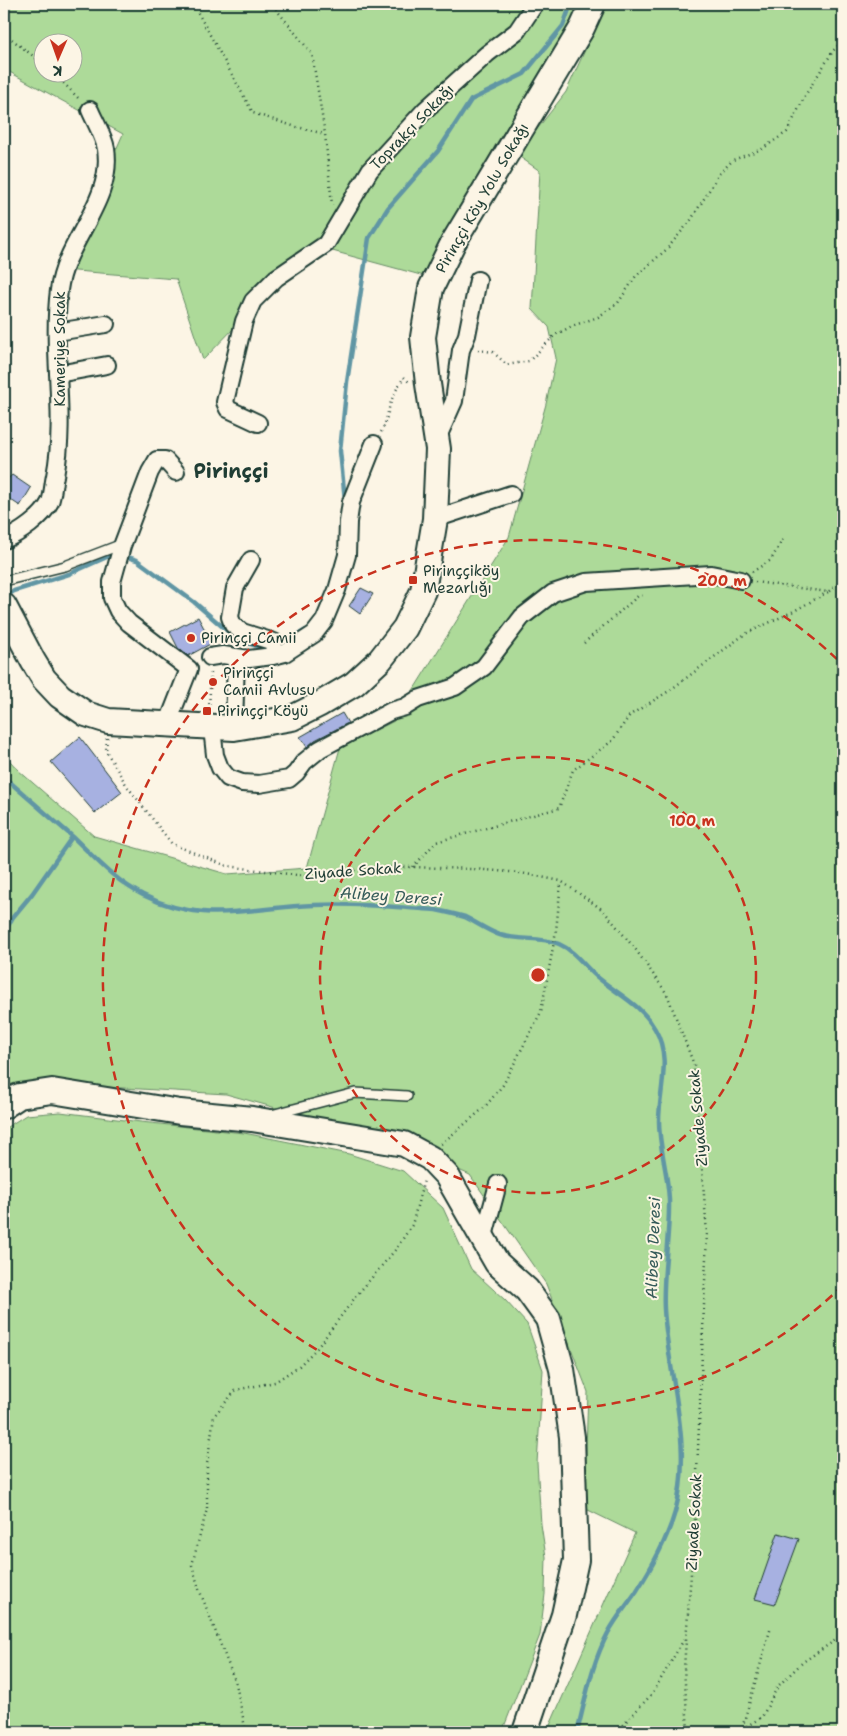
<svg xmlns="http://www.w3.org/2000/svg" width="847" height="1736" font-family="'Shantell Sans',sans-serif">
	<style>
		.green { fill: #adda99; stroke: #668c66; fill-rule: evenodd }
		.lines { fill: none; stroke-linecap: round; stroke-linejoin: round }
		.stream { stroke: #6196a4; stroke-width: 4.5 }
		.building { fill: #a7b1e1; stroke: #1f3d34 }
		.lane-casing { stroke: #1f3d34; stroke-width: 12 }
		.street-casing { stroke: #1f3d34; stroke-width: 20 }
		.secondary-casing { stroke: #1f3d34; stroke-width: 28 }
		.path { stroke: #1f3d34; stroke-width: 2.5; stroke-dasharray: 1 4; stroke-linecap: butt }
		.lane { stroke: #fcf5e5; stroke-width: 9 }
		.street { stroke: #fcf5e5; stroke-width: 16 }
		.secondary { stroke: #fcf5e5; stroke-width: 24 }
		.ring { fill: none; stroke: #c8321e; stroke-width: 2.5; stroke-dasharray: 9 6 }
		.poi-dot { fill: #c8321e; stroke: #fcf5e5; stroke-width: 2 }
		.labels { text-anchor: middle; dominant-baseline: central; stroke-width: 4; stroke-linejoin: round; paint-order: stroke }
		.street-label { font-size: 15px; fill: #1f3d34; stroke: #fcf5e5 }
		.poi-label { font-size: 15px; fill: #1f3d34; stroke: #fcf5e5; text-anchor: start }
		.water-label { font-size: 16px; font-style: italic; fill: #355b59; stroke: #fcf5e5 }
		.district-label { font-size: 20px; font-weight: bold; fill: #1f3d34; stroke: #fcf5e5 }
		.centre { fill: #c8321e; stroke: #fcf5e5; stroke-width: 2.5 }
		.ring-label { font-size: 15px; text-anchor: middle; font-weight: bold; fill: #c8321e; stroke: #fcf5e5; stroke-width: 4; stroke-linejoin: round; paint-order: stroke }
	</style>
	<rect width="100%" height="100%" fill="#fcf5e5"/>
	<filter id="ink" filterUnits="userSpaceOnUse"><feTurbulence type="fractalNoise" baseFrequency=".02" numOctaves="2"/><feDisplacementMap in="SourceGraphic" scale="10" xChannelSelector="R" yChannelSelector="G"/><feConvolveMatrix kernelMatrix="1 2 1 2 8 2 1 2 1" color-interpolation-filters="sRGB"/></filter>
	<g filter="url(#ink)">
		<path class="green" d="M4 4H585L574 25 496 144 428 277 314 246 203 360 176 279 63 270 123 134 4 69ZM42 42H72V72H42Z
			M606 4H843V1732H547L635 1533 584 1508 588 1392 546 1284 470 1175 391 1140 226 1094 106 1087 4 1084V754L18 770 94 836 227 874 307 868 340 748 394 721 509 537 546 404 556 358 549 327 532 309 540 171 517 155 566 92Z
			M60 1112 141 1122 244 1133 349 1154 403 1171 443 1208 471 1269 505 1300 527 1324 543 1370 537 1463 541 1524 546 1557 545 1594 540 1635 502 1732H4V1129L26 1115Z"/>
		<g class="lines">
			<path class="stream" d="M345 500 340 451 347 382 369 238 388 208 438 151 471 100 524 74 563 26 571 4
				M124 556 137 560 194 602 239 641 265 648
				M4 597 14 591 69 574 109 556H116
				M282 644 306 630
				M4 777C27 797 50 817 73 837 95 858 115 881 143 895 204 926 251 907 314 905 355 903 396 907 436 910 446 912 455 914 465 917 477 923 488 931 500 935 520 941 540 936 559 944 575 951 583 965 596 976 617 994 641 1004 655 1029 672 1058 659 1090 659 1121 659 1148 668 1173 669 1200 670 1237 662 1273 664 1309 668 1377 694 1445 675 1512 667 1540 652 1567 636 1592 627 1605 616 1618 608 1633 591 1665 586 1698 577 1732
				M4 933 13 917 32 894 72 837"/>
		</g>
		<path class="building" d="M12 475 31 488 20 506 8 498 9 495 4 493 7 485 5 481Z
			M361 588 373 594 360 614 349 606Z
			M198 617 212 643 188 656 178 648 170 632Z
			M342 713 348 723 315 740 307 747 300 737Z
			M80 737 122 792 95 813 51 762Z
			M778 1533 799 1539 775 1604 755 1599Z"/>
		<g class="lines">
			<defs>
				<path id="lane" d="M4 581 65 566 117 546H122
					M271 1115 355 1093 407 1096"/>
				<path id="street" d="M57 332 106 324
					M58 374 107 365
					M258 423 228 409 225 402 244 321 253 301 276 278 326 244 370 170 425 110 487 54 517 31 535 4
					M437 439 454 401 461 350 467 335 478 280
					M176 472 165 460H157L150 472 122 546 112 582V598L118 611 129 623 189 669
					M435 519 511 494
					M4 540C20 533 42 518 50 502 53 494 53 484 55 476 67 415 51 352 59 290 65 241 114 201 106 149 104 136 95 122 90 110
					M251 560 235 588 230 617 233 625 242 632 274 642 273 656
					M210 657 223 655 249 659 273 656 285 653 314 634 324 621 337 590 347 555 348 522 351 502 374 444
					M167 725 189 669
					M212 728 215 755 220 768 228 778 242 783 259 784 289 779 296 773 304 762 320 749 391 711 405 707 418 699 455 687 484 667 522 617 553 593 586 582 711 574 741 580
					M234 728 236 657
					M483 1240 498 1184"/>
				<path id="secondary" d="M4 606 33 661 44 679 60 696 86 714 108 721 234 728 292 718 320 704 354 684 380 660 405 628 423 591 435 519 438 449 428 384 423 337 431 288 453 243 582 28 593 4
					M4 1106 19 1096 52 1091 180 1112 252 1119 404 1144 430 1158 447 1176 497 1263 527 1290 548 1319 562 1369 572 1437 576 1560 564 1615 525 1732"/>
			</defs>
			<use href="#lane" class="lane-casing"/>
			<use href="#street" class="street-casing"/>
			<use href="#secondary" class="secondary-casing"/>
			<path class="path" d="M193 4 253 113 293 126 325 134
				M275 4 276 9 312 54 325 134 332 205
				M4 33 42 63
				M53 72 80 100
				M478 350 493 352 507 365 529 361 555 335 572 326 598 317 618 303 636 276 667 249 691 220 719 174 733 160 762 149 787 132 806 94 833 51 843 40
				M381 432C387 422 387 413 391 402 394 393 399 385 404 377L409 382
				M752 572 771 560 783 539
				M755 582 828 592 843 580
				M584 643 638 596 643 595
				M209 709 211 672
				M107 738 106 751 127 786 172 844 227 866 304 876 378 867H413L473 869 521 873 561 881 603 910 636 950 667 994 694 1065 707 1234 695 1520 684 1667 688 1732
				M413 867 436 842 559 808 573 770 612 741 630 715 669 691 745 634 794 611 828 592
				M441 1144 484 1108 503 1085 541 1012 556 931 561 882
				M742 1729 762 1717 778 1686 803 1662 843 1635
				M246 1732 236 1684 199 1589 192 1565 207 1509V1464L214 1416 236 1390 275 1382 299 1366 317 1348 357 1295 396 1249 412 1225 424 1180
				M616 1732 652 1694 686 1636
				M741 1732 771 1627"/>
			<use href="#lane" class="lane"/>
			<use href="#street" class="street"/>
			<use href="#secondary" class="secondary"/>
		</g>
	</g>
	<g class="ring">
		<circle cx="538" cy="975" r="218"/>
		<path d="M843 1285A435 435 0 1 1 843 665"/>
	</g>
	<g class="poi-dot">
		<rect x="408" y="575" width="10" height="10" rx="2.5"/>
		<circle cx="191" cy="638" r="5"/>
		<circle cx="213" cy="682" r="5"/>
		<rect x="202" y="706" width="10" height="10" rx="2.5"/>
	</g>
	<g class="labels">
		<g class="street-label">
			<text transform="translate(412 127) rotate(-46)">Toprakçı Sokağı</text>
			<text transform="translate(482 198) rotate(-60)">Pirinççi Köy Yolu Sokağı</text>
			<text transform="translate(60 349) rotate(-90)">Kameriye Sokak</text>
			<text transform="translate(353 871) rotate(-4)">Ziyade Sokak</text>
			<text transform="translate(698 1118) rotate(-95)">Ziyade Sokak</text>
			<text transform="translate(694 1522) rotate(-87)">Ziyade Sokak</text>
		</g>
		<g class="poi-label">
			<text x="423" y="571">Pirinççiköy<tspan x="423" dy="17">Mezarlığı</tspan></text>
			<text x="201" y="638">Pirinççi Camii</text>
			<text x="223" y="673">Pirinççi<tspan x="223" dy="17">Camii Avlusu</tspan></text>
			<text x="217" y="711">Pirinççi Köyü</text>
		</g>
		<g class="water-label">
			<text transform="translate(391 896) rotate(4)">Alibey Deresi</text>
			<text transform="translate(653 1248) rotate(-88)">Alibey Deresi</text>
		</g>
		<g class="district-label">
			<text x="231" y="471">Pirinççi</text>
		</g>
	</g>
	<circle cx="538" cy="975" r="8" class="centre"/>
	<g class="ring-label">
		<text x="722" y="586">200 m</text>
		<text x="692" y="826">100 m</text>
	</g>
	<rect width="847" height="1736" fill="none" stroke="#fcf5e5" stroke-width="20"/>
	<rect x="10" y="10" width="827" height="1716" fill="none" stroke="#1f3d34" stroke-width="2" filter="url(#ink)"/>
	<g transform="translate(58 58) rotate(182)"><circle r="24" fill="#fcf5e5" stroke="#a4ab9e"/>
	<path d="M0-4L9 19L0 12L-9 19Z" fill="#c8321e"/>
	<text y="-8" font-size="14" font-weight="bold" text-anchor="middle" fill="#1f3d34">K</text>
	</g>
</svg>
